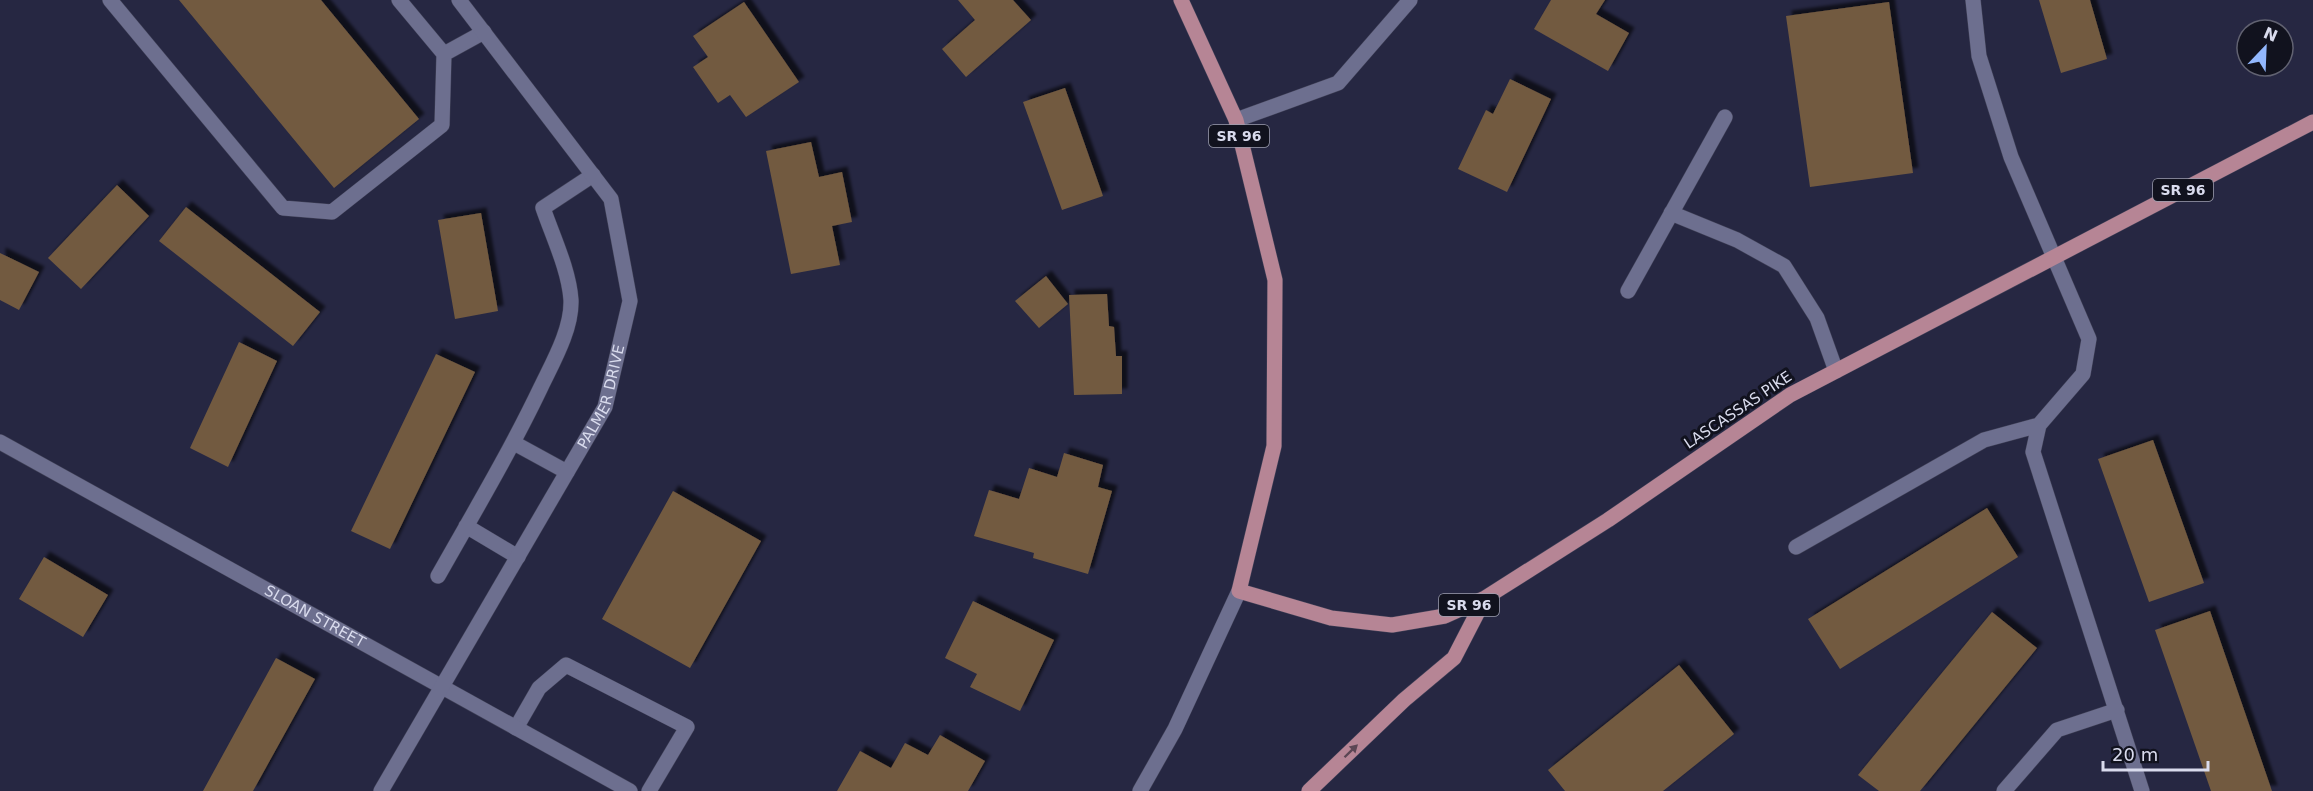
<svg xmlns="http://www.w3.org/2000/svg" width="2313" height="791" font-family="'DejaVu Sans',sans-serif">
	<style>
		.building { fill: #725a40; filter: url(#shadow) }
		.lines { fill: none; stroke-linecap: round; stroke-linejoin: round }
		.service-casing { stroke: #404157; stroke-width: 16 }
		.minor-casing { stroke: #404157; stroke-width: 16 }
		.secondary-casing { stroke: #404157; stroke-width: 16 }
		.primary-casing { stroke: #404157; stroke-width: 16 }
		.service { stroke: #6d6f8f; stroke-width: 15 }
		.minor { stroke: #6d6f8f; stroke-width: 15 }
		.secondary { stroke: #6d6f8f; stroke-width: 15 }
		.primary { stroke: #b68595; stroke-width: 15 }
		.oneway { fill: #5b4654 }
		.labels { text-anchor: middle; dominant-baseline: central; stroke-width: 6; stroke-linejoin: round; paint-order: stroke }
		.shield { fill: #11121e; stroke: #9d9faf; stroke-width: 1.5 }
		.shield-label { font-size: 14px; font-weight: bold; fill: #d9dbed }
		.street-label { font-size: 15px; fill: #d9dbed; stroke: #11121e }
	</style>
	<defs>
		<filter id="shadow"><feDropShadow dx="5.5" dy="-5.5" stdDeviation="1.5" flood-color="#0009"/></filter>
	</defs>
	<rect width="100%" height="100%" fill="#262742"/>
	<path class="building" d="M179 0H321L419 119 334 188Z
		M958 0H1013L1031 20 966 77 942 49 975 20Z
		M1551 0H1605L1596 14 1629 33 1608 71 1534 29Z
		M2039 0H2090L2107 59 2061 73Z
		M744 2 799 82 746 117 730 95 718 103 693 67 708 57 693 36Z
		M1889 2 1913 173 1810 187 1786 16Z
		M1510 79 1551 99 1507 192 1458 169 1486 110 1493 114Z
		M1065 88 1103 196 1062 210 1023 102Z
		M811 142 819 177 842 172 852 222 832 226 840 265 791 274 766 151Z
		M117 185 149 216 81 289 48 258Z
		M186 207 320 312 293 346 159 241Z
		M481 213 498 311 455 319 438 220Z
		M0 253 39 272 19 310 0 300Z
		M1046 276 1068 304 1039 328 1015 301Z
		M1107 294 1109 326 1114 327 1116 356H1122V394L1074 395 1069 295Z
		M239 342 277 361 228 467 190 448Z
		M436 354 475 372 390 549 351 531Z
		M2153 440 2204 583 2149 602 2098 459Z
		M1064 453 1103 465 1098 487 1112 491 1088 574 1033 558 1034 553 974 536 989 490 1019 499 1029 468 1057 477Z
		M673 491 761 541 690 668 602 619Z
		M1987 508 2018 557 1840 669 1808 619Z
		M44 557 108 595 83 637 19 599Z
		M973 601 1054 640 1020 711 970 687 977 674 945 658Z
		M2210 611 2272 791H2211L2155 630Z
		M1992 612 2037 648 1920 791H1879L1858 775Z
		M276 658 315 679 253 791H203Z
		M1679 665 1734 734 1663 791H1565L1548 770Z
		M940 735 985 761 968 791H837L860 751 891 768 905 743 928 755Z"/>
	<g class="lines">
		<defs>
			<path id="service" d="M110 0 283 208 332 212 442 125 444 54 399 0
				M1973 0 1979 56 2011 157 2089 339 2083 374 2039 425 2033 452 2142 791
				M444 54 484 32
				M1671 213 1737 240 1784 266 1817 318 1836 371
				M1628 291 1725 117
				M514 443 567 472
				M466 526 518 557
				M1796 547 1984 440 2039 425
				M438 576C473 514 510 452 541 387 553 362 572 329 571 300 569 270 553 237 543 208L593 175
				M516 728 539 688 566 665 687 727 649 791
				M2004 791 2057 730 2117 710"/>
			<g id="minor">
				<path d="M1236 120 1338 83 1410 0"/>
				<path id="s1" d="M0 442 630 791"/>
				<path id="s2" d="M381 791 605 407 630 301 611 199 459 0"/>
			</g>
			<path id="secondary" d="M1140 791 1175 729 1239 591"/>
			<path id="primary" d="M1181 0 1236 120 1275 280 1274 446 1239 591 1331 618 1392 625 1445 616 1485 598 1608 520 1790 395 2313 122
				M1309 791 1404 700 1454 658 1485 598"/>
		</defs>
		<use href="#service" class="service-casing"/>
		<use href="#minor" class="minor-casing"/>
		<use href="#secondary" class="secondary-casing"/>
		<use href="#primary" class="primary-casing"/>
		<use href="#service" class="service"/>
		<use href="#minor" class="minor"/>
		<use href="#secondary" class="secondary"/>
		<use href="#primary" class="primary"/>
	</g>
	<defs><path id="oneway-solid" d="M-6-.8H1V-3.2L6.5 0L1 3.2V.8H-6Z" transform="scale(1.5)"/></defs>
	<use class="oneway" href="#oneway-solid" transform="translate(1351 751) rotate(-44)"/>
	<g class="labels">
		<g class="shield">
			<rect x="1209" y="125" width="60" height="22" rx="4.5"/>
			<rect x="2153" y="179" width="60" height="22" rx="4.5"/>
			<rect x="1439" y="594" width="60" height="22" rx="4.5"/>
		</g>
		<g class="shield-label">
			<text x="1239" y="136">SR 96</text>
			<text x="2183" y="190">SR 96</text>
			<text x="1469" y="605">SR 96</text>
		</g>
		<g class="street-label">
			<text stroke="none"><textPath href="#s2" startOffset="453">PALMER DRIVE</textPath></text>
			<text transform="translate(1738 410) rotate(-34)">LASCASSAS PIKE</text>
			<text stroke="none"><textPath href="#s1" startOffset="360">SLOAN STREET</textPath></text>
		</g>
	</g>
	<g transform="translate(2265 48) rotate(23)"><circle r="28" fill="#11121e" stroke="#616271" stroke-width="1.5"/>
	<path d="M0-4.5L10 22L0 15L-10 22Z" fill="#92b7fd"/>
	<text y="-9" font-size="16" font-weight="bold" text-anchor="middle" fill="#d9dbed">N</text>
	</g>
	<path d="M2103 761v9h105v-9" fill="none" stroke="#d9dbed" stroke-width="3"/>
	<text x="2112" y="761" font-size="18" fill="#d9dbed" stroke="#11121e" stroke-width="4.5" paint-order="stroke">20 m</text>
</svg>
